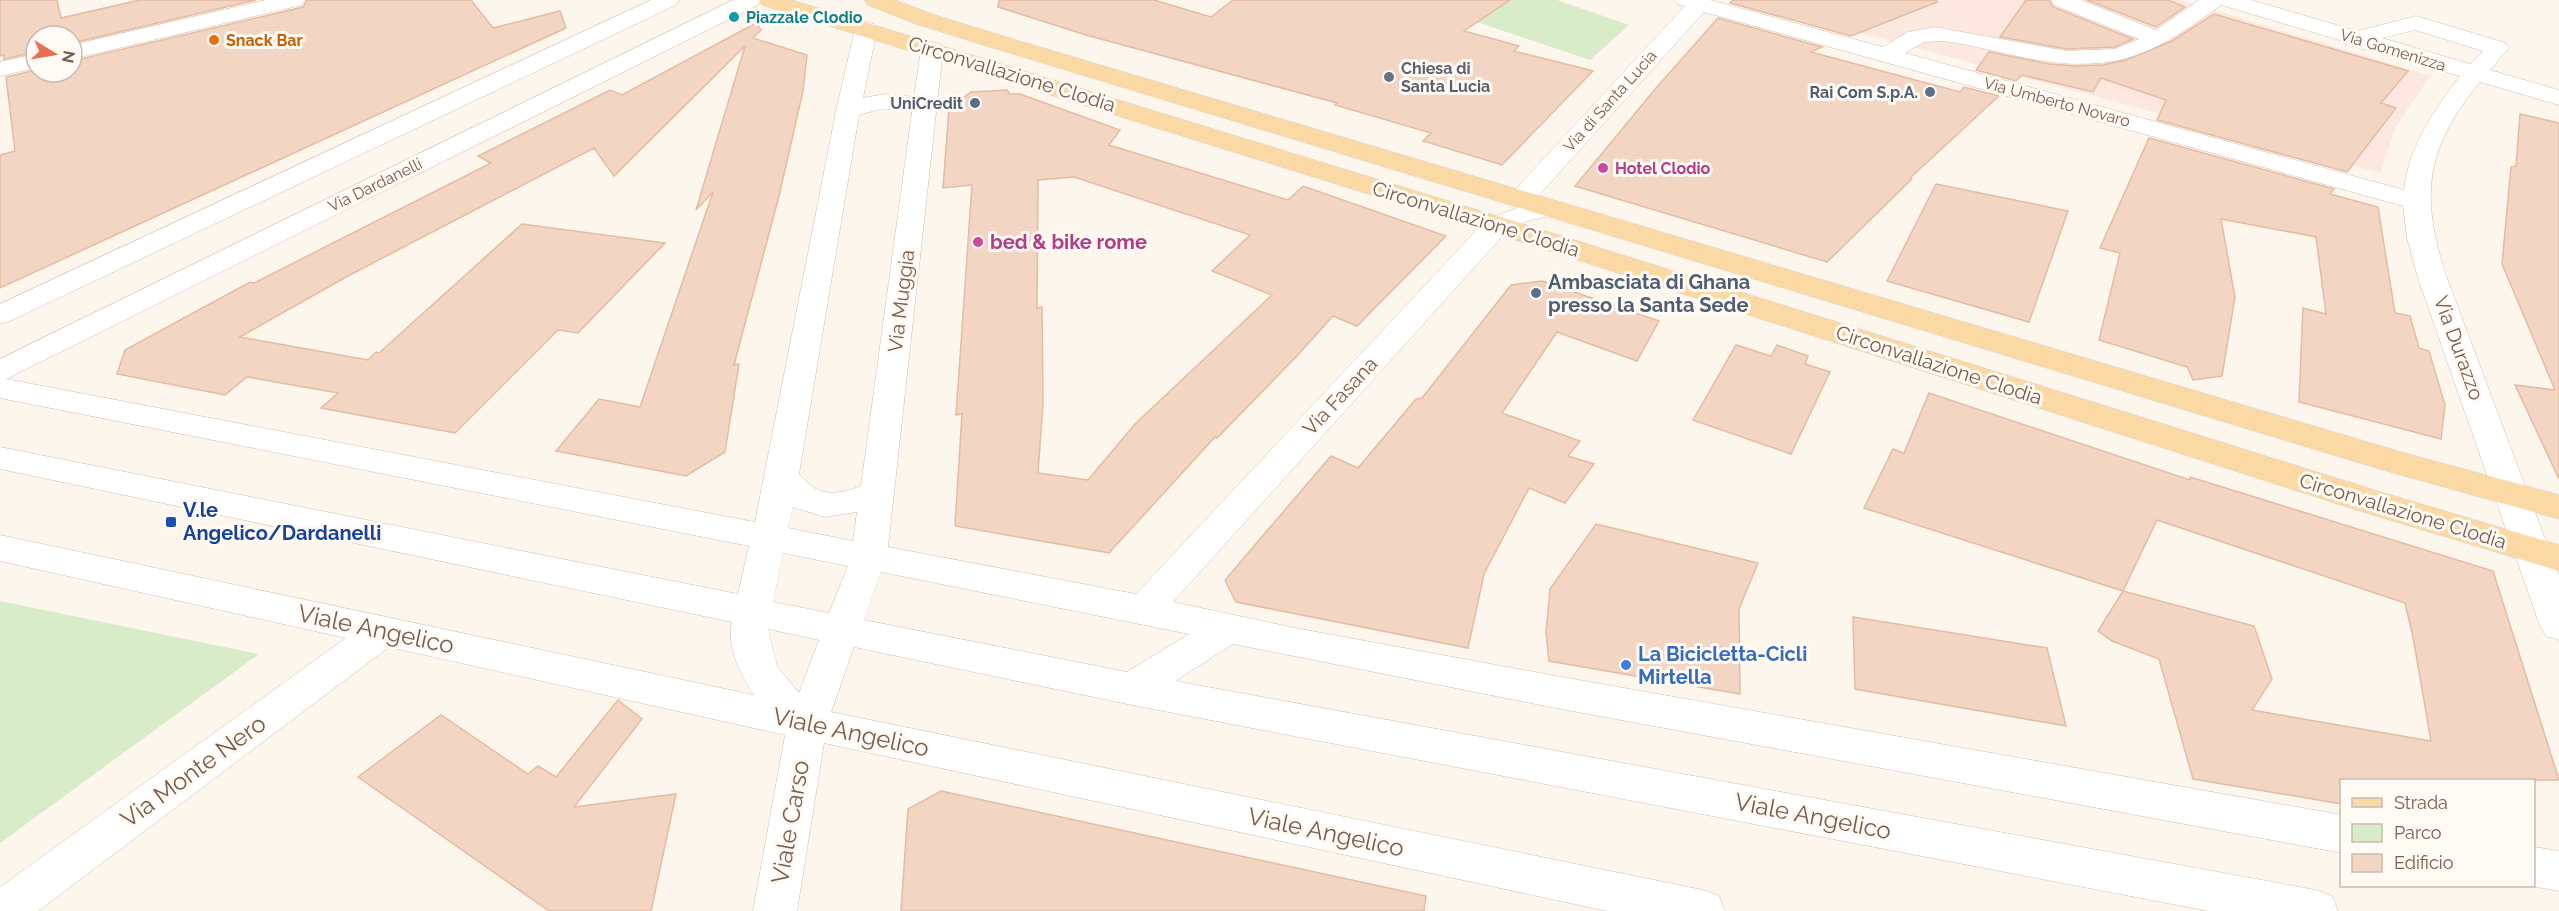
<svg xmlns="http://www.w3.org/2000/svg" width="2559" height="911" font-family="Raleway,sans-serif">
	<style>
		.commercial { fill: #fde8e0 }
		.green { fill: #d8ecc9 }
		.building { fill: #f3d5c3; stroke: #e6bba3; stroke-width: 1.5; fill-rule: evenodd }
		.lines { fill: none; stroke-linecap: round; stroke-linejoin: round }
		.minor-casing { stroke: #d1beb0; stroke-width: 1 }
		.major-casing { stroke: #dad1cd; stroke-width: 1 }
		.minor { fill: #fff; fill-rule: evenodd }
		.major { fill: #fbd9a5; fill-rule: evenodd }
		.culture-dot { fill: #0f9aa8; stroke: #fffaf3; stroke-width: 2 }
		.food-dot { fill: #e8710a; stroke: #fffaf3; stroke-width: 2 }
		.worship-dot { fill: #6b7280; stroke: #fffaf3; stroke-width: 2 }
		.service-dot { fill: #5c6f8a; stroke: #fffaf3; stroke-width: 2 }
		.hotel-dot { fill: #d1479c; stroke: #fffaf3; stroke-width: 2 }
		.transit-dot { fill: #1a4fb4; stroke: #fffaf3; stroke-width: 2 }
		.shop-dot { fill: #3f7fe0; stroke: #fffaf3; stroke-width: 2 }
		.labels { text-anchor: middle; dominant-baseline: central; stroke-width: 6; stroke-linejoin: round; paint-order: stroke }
		.far-culture-label { font-size: 16px; font-weight: bold; fill: #0d838f; stroke: #fffaf3; text-anchor: start }
		.far-food-label { font-size: 16px; font-weight: bold; fill: #c56008; stroke: #fffaf3; text-anchor: start }
		.far-street-label { font-size: 16px; fill: #7a5c4d; stroke: #fffaf3 }
		.far-worship-label { font-size: 16px; font-weight: bold; fill: #5b616d; stroke: #fffaf3; text-anchor: start }
		.far-service-label { font-size: 16px; font-weight: bold; fill: #4e5e75; stroke: #fffaf3; text-anchor: end }
		.far-hotel-label { font-size: 16px; font-weight: bold; fill: #b23c85; stroke: #fffaf3; text-anchor: start }
		.street-label { font-size: 20px; fill: #7a5c4d; stroke: #fffaf3 }
		.hotel-label { font-size: 20px; font-weight: bold; fill: #b23c85; stroke: #fffaf3; text-anchor: start }
		.service-label { font-size: 20px; font-weight: bold; fill: #4e5e75; stroke: #fffaf3; text-anchor: start }
		.transit-label { font-size: 20px; font-weight: bold; fill: #164399; stroke: #fffaf3; text-anchor: start }
		.shop-label { font-size: 20px; font-weight: bold; fill: #366cbe; stroke: #fffaf3; text-anchor: start }
		.near-street-label { font-size: 24px; fill: #7a5c4d; stroke: #fffaf3 }
	</style>
	<rect width="100%" height="100%" fill="#fdf6ec"/>
	<path class="commercial" d="M1737 0H2181L2430 76 2395 128 2381 173Z"/>
	<path class="green" d="M1510 0H1557L1629 25 1590 60 1477 22Z
		M0 601 259 654 0 843Z"/>
	<path class="building" d="M0 0H57L61 18 140 0H256L72 43V36H36V52L4 59V55L0 56Z
		M307 0H471L493 28 560 11 566 28 0 288V155L15 151 6 77 36 70 72 72V61L303 7Z
		M999 0H1154L1211 17 1233 0H1510L1464 31 1519 46 1514 51 1593 71 1502 165 1423 141 1431 133 1335 105 1337 103 1086 35 998 7Z
		M1733 0H1936L1937 2 1851 36 1730 3Z
		M2026 0H2049L2053 7 2133 39 2115 47 2067 49 2000 37Z
		M2087 0H2168L2185 7 2156 27Z
		M2214 14 2408 71 2381 103 2396 108 2347 172 2157 120 2166 100 2101 78 2093 92 2022 75 2016 81 1976 70 1989 52 2049 64 2077 66 2103 65 2126 60 2172 41Z
		M1718 18 1822 47 1811 52 1960 92 1964 87 1999 96 1910 178 1912 179 1827 262 1575 186 1656 88Z
		M756 23 761 30 753 38 807 55 803 91 779 196 734 365 739 364 725 452 686 476 556 451 599 399 640 407 713 192 696 210 745 46 614 176 594 148 346 277 240 337 368 360 376 352 379 353 522 224 665 243 578 333 558 330 455 433 321 408 338 393 247 377 225 395 117 374 125 350 250 282 254 283 491 163 478 156 610 90 622 95Z
		M1007 90 1010 94H1020L1120 130 1109 145 1288 200 1303 186 1446 236 1357 326 1333 316 1296 357 1217 438 1215 437 1109 553 955 526 962 414 956 415 972 185 943 188 949 108 971 92ZM1074 177 1250 235 1212 271 1272 295 1135 424 1088 480 1038 473 1043 403 1042 307 1037 308 1038 180Z
		M2520 114 2559 123V479L2515 385 2555 390 2502 264 2511 167 2516 166Z
		M2149 138 2334 189 2330 194 2378 207 2395 313 2410 316 2419 348 2429 351 2445 405 2441 439 2299 402 2303 308 2326 314 2316 237 2221 219 2235 297 2222 376 2193 380 2187 367 2099 340 2120 253 2100 248Z
		M1936 184 2068 211 2029 322 1887 281Z
		M1542 281 1659 321 1637 361 1557 332 1502 413 1580 441 1568 456 1594 464 1565 503 1529 488 1484 574 1468 648 1236 602 1225 580 1331 456 1358 468 1416 399 1422 398 1511 285Z
		M1736 345 1771 356 1777 345 1808 356 1805 364 1830 372 1791 454 1693 420Z
		M1929 393 2190 480V477L2493 571 2559 780H2342V804L2193 779 2159 659 2112 641 2098 631 2123 591 1864 508 1893 449 1904 453ZM2157 520 2405 603 2413 637 2431 741 2252 710 2272 679 2254 626 2123 591Z
		M1596 524 1758 563 1739 609 1740 694 1549 661 1546 632 1550 589Z
		M1853 617 2047 648 2066 726 1855 689Z
		M618 700 642 719 574 807 676 794 651 911H549L358 777 441 715 528 774 538 766 556 777Z
		M941 791 1426 896 1424 911H901L908 809Z"/>
	<g class="lines">
		<defs>
			<path id="minor" d="M266 0H305L302 5 72 59V45Z
				M651 0H679L676 5 10 321 0 324V304Z
				M733 0H761L758 5 6 379 755 522 836 111 855 29 858 24 866 22 874 24 877 29 863 98 885 94 914 97 921 49 924 44 932 42 940 44 943 49 888 547 1136 594 1487 219 1520 207 1512 205 1508 199 1512 193 1685 6 1678 5 1675 0H1710L1883 47 1908 32 1934 27 2067 51 2115 49 2139 39 2054 5 2051 0H2081L2156 30 2199 0H2251L2357 31 2416 16 2506 43 2509 48 2490 70 2559 90V105L2480 82C2423 151 2420 199 2448 281L2559 576V640L2546 636 2540 626 2419 281 2407 238 2403 206 1704 12 1531 204 1551 200 1560 202 1564 208 1560 214 1527 221 1507 231 1173 602 1295 628 1556 676 2342 815V853L1556 708 1233 644 1175 681 2316 890 2332 896 2338 911H2209L1132 705 854 647 831 712 1703 890 1719 896 1725 911H1607L824 743 797 911H753L785 735 389 647 38 911H0V887L346 638 0 561V535L754 695C741 675 726 647 732 622L0 469V447L738 594 749 546 0 398V359ZM2221 5 2343 41 2345 44 2460 76C2434 110 2409 146 2404 190L1905 53 1924 42 1941 41C1966 43 1992 51 2017 56 2109 75 2147 60 2221 5ZM2415 30 2483 51 2470 64 2382 38ZM895 109 912 112 861 486C834 496 818 497 799 474L859 115 876 110ZM793 507 825 517 857 512 853 541 788 528ZM783 553 848 566 829 613 773 602ZM881 572 1189 634 1127 672 864 620ZM768 629 819 640 799 693 777 666Z
				M36 54V68L0 76V62Z
				M2534 847 2559 851V891L2531 886H2534Z"/>
			<path id="major" d="M759 0H792L1507 219 2384 493 2559 545V571L2360 511 1487 231 762 5Z
				M865 0H895L932 14 1006 37 2401 452 2559 495V519L2383 470 990 47 916 24 868 5Z"/>
		</defs>
		<use href="#minor" class="minor-casing"/>
		<use href="#major" class="major-casing"/>
		<use href="#minor" class="minor"/>
		<use href="#major" class="major"/>
	</g>
	<circle class="culture-dot" cx="734" cy="17" r="6"/>
	<circle class="food-dot" cx="214" cy="40" r="6"/>
	<circle class="worship-dot" cx="1389" cy="77" r="6"/>
	<g class="service-dot">
		<circle cx="1930" cy="92" r="6"/>
		<circle cx="975" cy="103" r="6"/>
		<circle cx="1536" cy="293" r="6"/>
	</g>
	<g class="hotel-dot">
		<circle cx="1603" cy="168" r="6"/>
		<circle cx="978" cy="242" r="6"/>
	</g>
	<rect class="transit-dot" x="165" y="516" width="12" height="12" rx="3"/>
	<circle class="shop-dot" cx="1626" cy="665" r="6"/>
	<g class="labels">
		<g class="far-culture-label">
			<text x="746" y="17">Piazzale Clodio</text>
		</g>
		<g class="far-food-label">
			<text x="226" y="40">Snack Bar</text>
		</g>
		<g class="far-street-label">
			<text transform="translate(2393 50) rotate(17)">Via Gomenizza</text>
			<text transform="translate(1610 101) rotate(-48)">Via di Santa Lucia</text>
			<text transform="translate(2057 102) rotate(15)">Via Umberto Novaro</text>
			<text transform="translate(375 185) rotate(-26)">Via Dardanelli</text>
		</g>
		<g class="far-worship-label">
			<text x="1401" y="68">Chiesa di<tspan x="1401" dy="18">Santa Lucia</tspan></text>
		</g>
		<g class="far-service-label">
			<text x="1918" y="92">Rai Com S.p.A.</text>
			<text x="963" y="103">UniCredit</text>
		</g>
		<g class="far-hotel-label">
			<text x="1615" y="168">Hotel Clodio</text>
		</g>
		<g class="street-label">
			<text transform="translate(1012 74) rotate(17)">Circonvallazione Clodia</text>
			<text transform="translate(1476 219) rotate(17)">Circonvallazione Clodia</text>
			<text transform="translate(901 301) rotate(-83)">Via Muggia</text>
			<text transform="translate(2459 348) rotate(70)">Via Durazzo</text>
			<text transform="translate(1939 365) rotate(18)">Circonvallazione Clodia</text>
			<text transform="translate(1340 396) rotate(-47)">Via Fasana</text>
			<text transform="translate(2403 511) rotate(17)">Circonvallazione Clodia</text>
		</g>
		<g class="hotel-label">
			<text x="990" y="242">bed &amp; bike rome</text>
		</g>
		<g class="service-label">
			<text x="1548" y="282">Ambasciata di Ghana<tspan x="1548" dy="23">presso la Santa Sede</tspan></text>
		</g>
		<g class="transit-label">
			<text x="183" y="510">V.le<tspan x="183" dy="23">Angelico/Dardanelli</tspan></text>
		</g>
		<g class="shop-label">
			<text x="1638" y="654">La Bicicletta-Cicli<tspan x="1638" dy="23">Mirtella</tspan></text>
		</g>
		<g class="near-street-label">
			<text transform="translate(376 629) rotate(12)">Viale Angelico</text>
			<text transform="translate(851 732) rotate(12)">Viale Angelico</text>
			<text transform="translate(193 771) rotate(-36)">Via Monte Nero</text>
			<text transform="translate(1813 816) rotate(11)">Viale Angelico</text>
			<text transform="translate(790 822) rotate(-80)">Viale Carso</text>
			<text transform="translate(1326 832) rotate(12)">Viale Angelico</text>
		</g>
	</g>
	<rect x="2340" y="779" width="195" height="108" fill="#fffaf3" stroke="#cabbb1" stroke-width="1.5"/>
	<rect x="2352" y="798" width="30" height="9" fill="#fbd9a5" stroke="#cabbb1" stroke-width="1.5"/>
	<text x="2394" y="809" font-size="18" fill="#7a5c4d">Strada</text>
	<rect x="2352" y="824" width="30" height="18" fill="#d8ecc9" stroke="#cabbb1" stroke-width="1.5"/>
	<text x="2394" y="839" font-size="18" fill="#7a5c4d">Parco</text>
	<rect x="2352" y="854" width="30" height="18" fill="#f3d5c3" stroke="#cabbb1" stroke-width="1.5"/>
	<text x="2394" y="869" font-size="18" fill="#7a5c4d">Edificio</text>
	<g transform="translate(54 54) rotate(101)"><circle r="28" fill="#fffaf3" stroke="#cabbb1" stroke-width="1.5"/>
	<path d="M0-4.5L10 22L0 15L-10 22Z" fill="#e76f51"/>
	<text y="-9" font-size="16" font-weight="bold" text-anchor="middle" fill="#7a5c4d">N</text>
	</g>
</svg>
